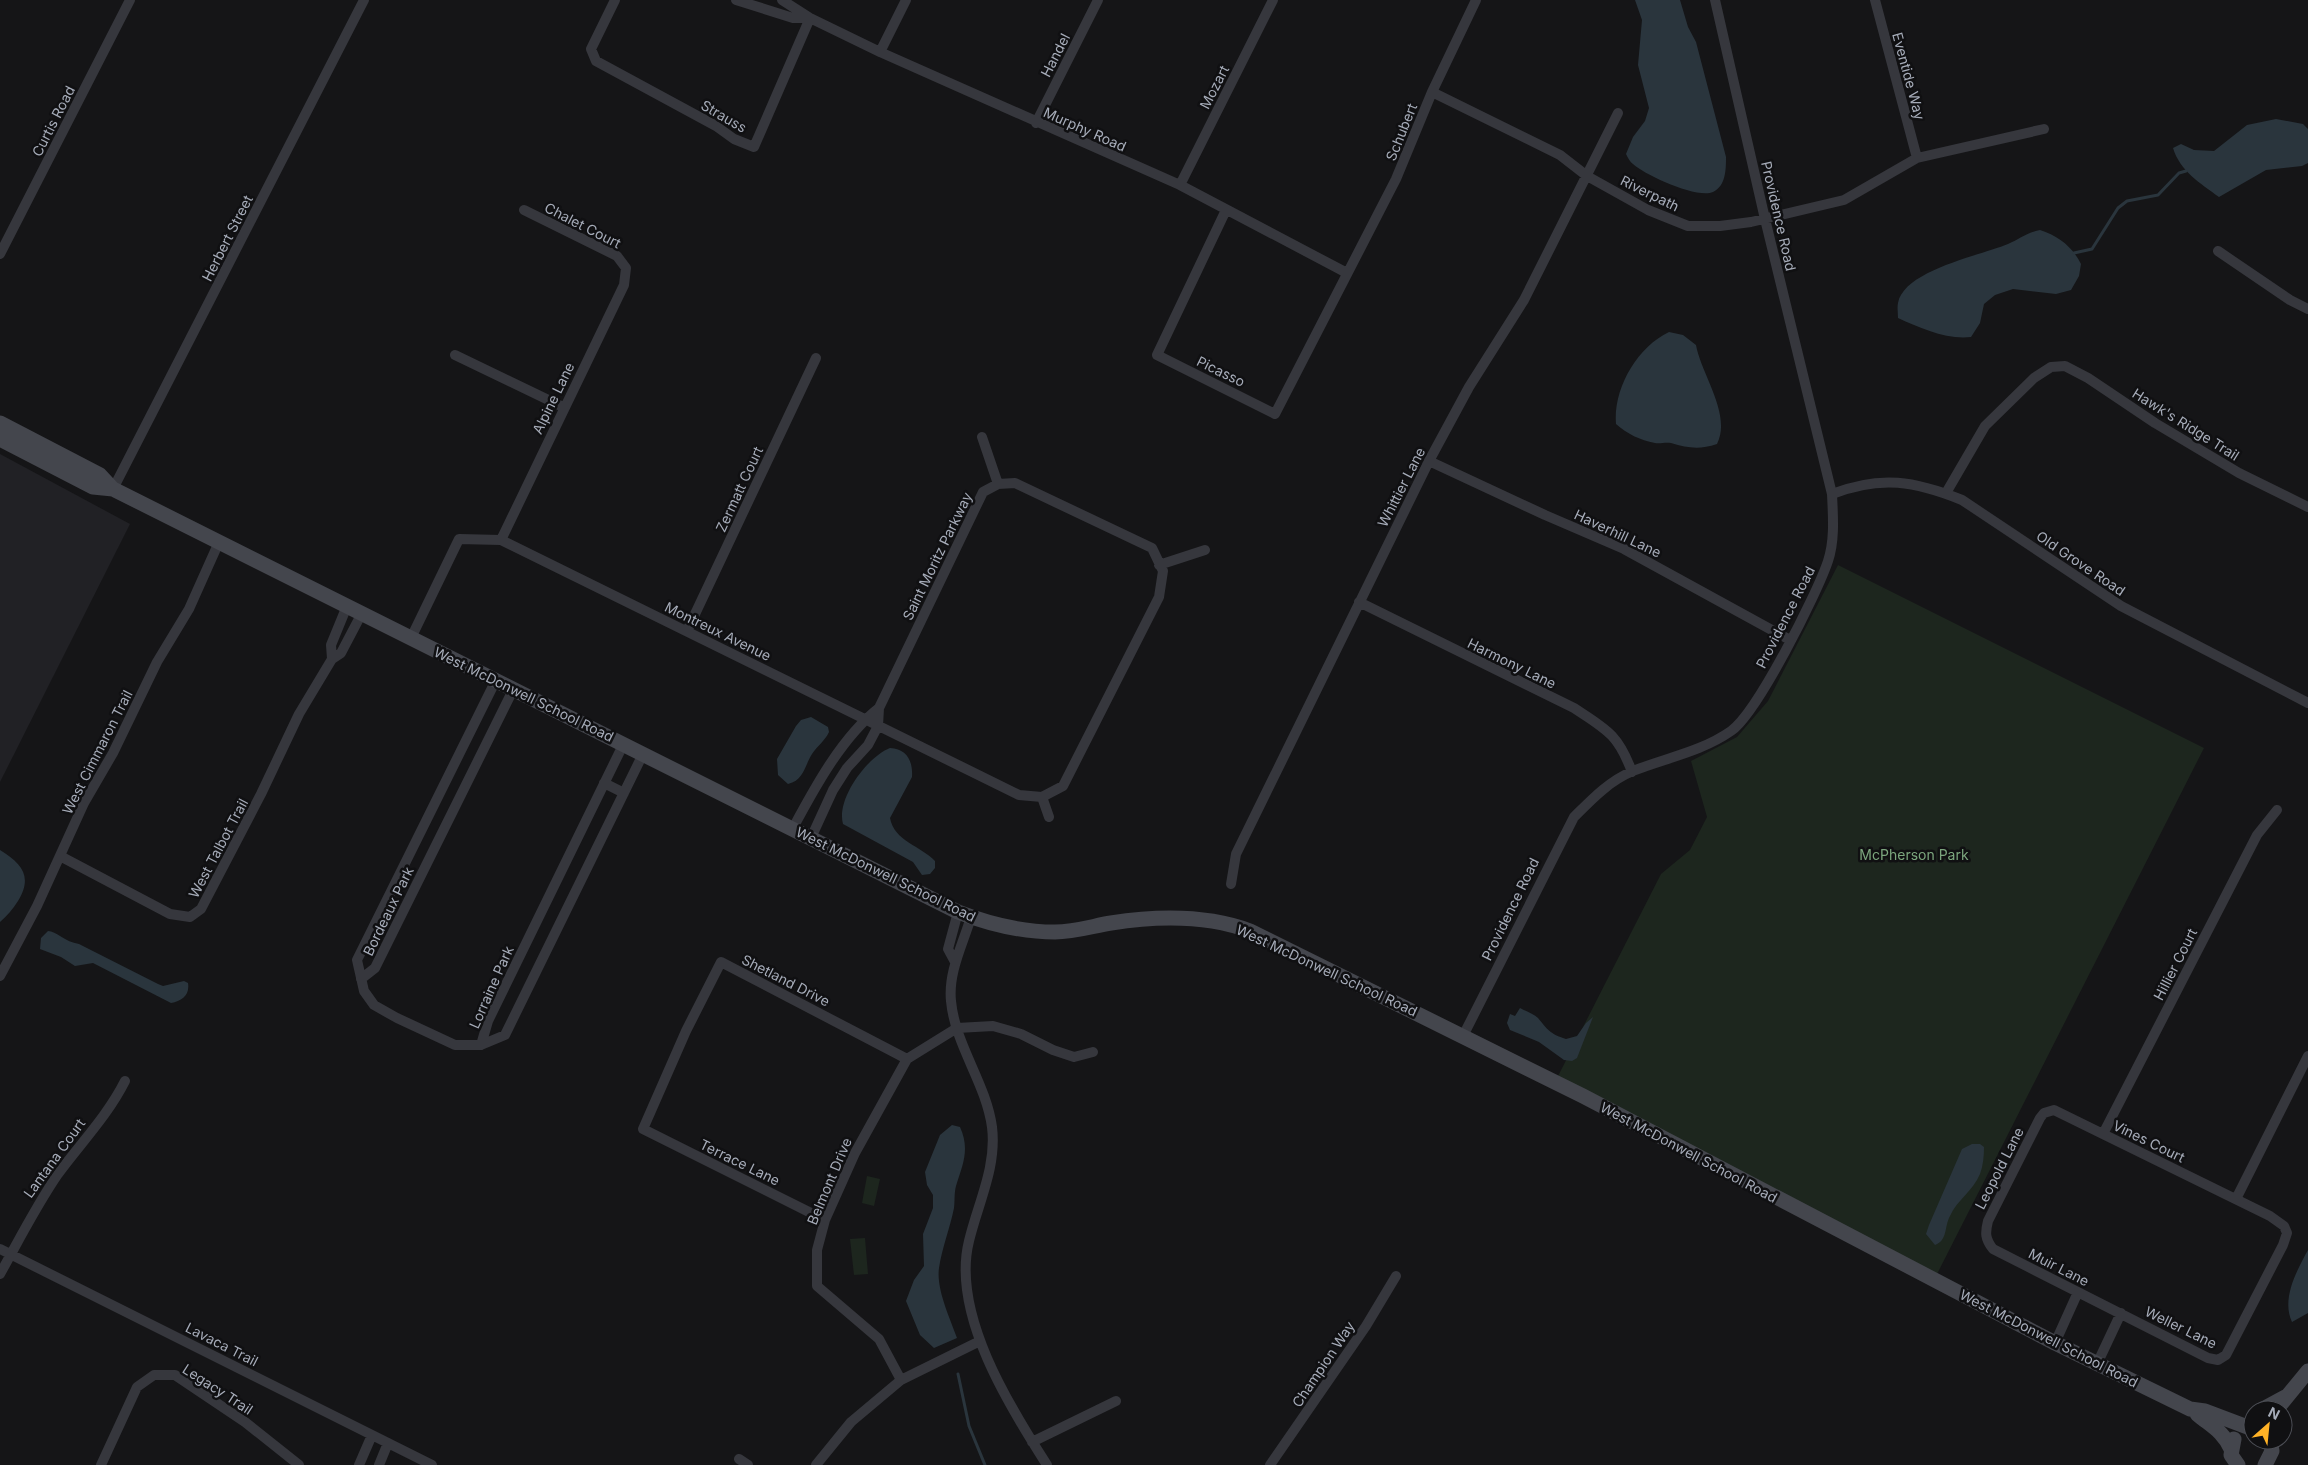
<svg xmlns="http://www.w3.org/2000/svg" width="2308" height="1465" font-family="Inter,sans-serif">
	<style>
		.built { fill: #212125 }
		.green { fill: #1d261e }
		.water { fill: #2a353d }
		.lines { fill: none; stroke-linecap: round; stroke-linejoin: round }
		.stream { stroke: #2a353d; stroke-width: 3 }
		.minor { stroke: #36373d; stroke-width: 10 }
		.secondary { stroke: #44464d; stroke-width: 15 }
		.labels { text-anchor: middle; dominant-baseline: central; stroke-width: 5; stroke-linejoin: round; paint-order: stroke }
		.street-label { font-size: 14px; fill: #a6acb9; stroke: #101012 }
		.park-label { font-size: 14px; fill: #7ba57d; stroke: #101012 }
	</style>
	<rect width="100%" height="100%" fill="#151517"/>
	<path class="built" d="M0 454 130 524 0 782Z"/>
	<path class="green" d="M1838 565 2204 748 1934 1280 1555 1082 1661 874 1690 850 1707 817 1691 761 1737 737 1768 701Z
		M867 1176 880 1179 874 1206 862 1203Z
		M865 1238 868 1274 854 1275 850 1239Z"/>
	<path class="water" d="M1635 0H1680L1688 27 1696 42 1726 157C1726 169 1726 186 1713 192 1697 199 1645 175 1633 164 1630 162 1628 158 1626 154L1633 137 1645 121 1649 108 1638 65 1642 20Z
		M2276 119 2303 124 2308 129V163L2302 166 2266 170 2219 197C2200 183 2180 171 2173 148L2181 144 2194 150 2214 151 2247 125Z
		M2040 230C2058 236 2072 246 2081 264L2079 276 2071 290 2056 294 2013 289 1995 295 1984 304 1980 323 1971 337C1947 340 1920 328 1898 318 1898 313 1897 308 1898 303 1904 270 1982 255 2008 244 2020 239 2026 233 2040 230Z
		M1669 332 1683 335 1696 345C1701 374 1732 414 1717 444 1699 450 1688 448 1671 443 1665 442 1660 444 1655 443 1640 440 1627 434 1616 424 1613 389 1637 347 1669 332Z
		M811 717 828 727 829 732C825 741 817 746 812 754 804 767 804 780 788 784L778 775 777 759 796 726 801 720Z
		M890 748C907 749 913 761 912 777L890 818C894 841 921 846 935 861V868L930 874 922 875 913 862 843 824C836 799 867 757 890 748Z
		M0 850C22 864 33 876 18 901 13 909 7 916 0 922Z
		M48 931C56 931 65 942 79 944L158 984 163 986 184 981 188 983C190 995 182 1001 171 1003L93 963 75 966 61 957 40 949 41 938Z
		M1520 1008C1525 1011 1534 1014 1538 1018 1547 1029 1550 1034 1566 1039L1577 1036 1586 1023 1593 1017 1577 1058 1572 1061 1564 1060 1539 1042 1510 1030 1507 1023 1510 1014 1515 1016Z
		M952 1125 960 1127C970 1149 963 1164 956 1186 954 1193 955 1201 954 1208 950 1228 942 1248 939 1268 936 1289 950 1318 957 1338L934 1348 920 1335 906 1301 914 1280 924 1266 923 1234 933 1208V1195L927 1185 925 1172 940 1135Z
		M1972 1144H1980L1984 1147C1984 1156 1983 1166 1980 1174 1973 1191 1957 1200 1950 1216 1944 1227 1948 1240 1935 1245L1926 1234 1929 1225 1962 1149Z
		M2308 1250V1313L2292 1322C2281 1299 2297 1270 2308 1250Z"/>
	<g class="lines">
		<path class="stream" d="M2074 253 2092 249 2118 208 2127 201 2158 195 2179 173 2186 171
			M958 1374 969 1426 985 1465"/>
		<path class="minor" d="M615 0 591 49 596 61 716 126 734 139 754 147 810 18
			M736 0 793 18H809
			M782 0 810 18 880 52 1180 185 1347 273
			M1875 0 1917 158
			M880 52 906 0
			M1432 92 1560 155 1587 176 1648 210 1688 226H1720L1751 222 1844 200 1917 158 2044 129
			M1036 123 1098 0
			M1180 185 1273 0
			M1226 210 1157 355 1275 414 1396 179 1432 92 1476 0
			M2218 251 2290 300 2308 309
			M0 254 130 0
			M455 355 563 407
			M982 437 998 484
			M1429 461 1545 515 1624 549 1790 640
			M113 489 364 0
			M1946 493 1985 426 2034 378 2051 367 2065 366 2088 378 2155 423 2239 473 2308 507
			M1832 494C1881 475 1915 481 1962 500L2121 606 2308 703
			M501 540 624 285 626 268 617 256 524 210
			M1159 565 1205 550
			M1359 602 1574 708C1606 729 1618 734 1632 772
			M687 631 816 358
			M411 638 459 539 501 540 1019 795 1042 797
			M332 659 331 645 347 606
			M496 680 357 960 364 991 374 1005 397 1018 455 1045H481L505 1035 643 754
			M879 708 983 492 998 484 1015 483 1152 548 1163 571 1159 597 1063 786 1042 797
			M604 783 624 793
			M1042 797 1049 817
			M793 828C815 787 842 737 879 708L878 726 868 745 847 768 833 790 811 838
			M60 856 170 914 190 917 201 909 261 794 299 714 332 659 341 653 362 613
			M1231 884 1236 854 1429 461 1469 387 1524 300 1618 113
			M971 917C963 944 948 972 951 1001 955 1045 986 1083 992 1127 997 1167 978 1203 969 1241 951 1313 1009 1406 1047 1465
			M955 962 948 949 958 912
			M0 976 37 906 84 803 113 753 157 662 189 609 219 542
			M361 979 375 968 514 688
			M1463 1036 1574 817C1592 799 1609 781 1633 771 1665 758 1701 752 1731 731 1757 713 1817 594 1828 561 1835 540 1833 516 1832 494L1765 219 1715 0
			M481 1045 488 1021 624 743
			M2054 1110 2270 1216 2284 1226 2287 1233 2283 1245 2226 1355 2218 1360 2208 1358 1993 1249C1985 1239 1985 1233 1988 1221L2040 1118 2044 1113Z
			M2103 1134 2257 835 2277 810
			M2236 1199 2308 1056
			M825 1220 643 1129 686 1031 721 962 907 1059
			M0 1249 432 1465
			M0 1274C19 1240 36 1206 58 1174 80 1144 108 1115 125 1081
			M2055 1343 2078 1292
			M2097 1364 2121 1313
			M901 1380 879 1339 817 1286V1250L825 1220 855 1153 907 1059 957 1028 993 1026 1021 1034 1053 1050 1074 1057 1093 1052
			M1032 1442 1116 1401
			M739 1459 748 1465
			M101 1465 137 1387 154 1375H175L245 1422 299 1465
			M359 1465 372 1435
			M379 1465 388 1443
			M816 1465 851 1422 901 1380 980 1341
			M1270 1465 1366 1326 1396 1276"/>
		<path class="secondary" d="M0 423 100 475 113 489 958 912C989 924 1022 932 1055 932 1074 932 1093 926 1111 923 1156 916 1207 915 1250 931L1583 1096 2055 1343 2190 1409 2205 1411 2250 1428
			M0 439 93 487 113 489
			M2261 1410 2285 1397
			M2276 1410 2308 1371
			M2197 1414C2211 1426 2223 1431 2231 1449
			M2234 1439 2231 1455 2238 1465
			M2265 1465 2272 1451 2270 1440"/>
	</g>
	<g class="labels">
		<g class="street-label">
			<text transform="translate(1055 55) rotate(-63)">Handel</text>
			<text transform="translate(1909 76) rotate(75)">Eventide Way</text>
			<text transform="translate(1214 87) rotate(-63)">Mozart</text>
			<text transform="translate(724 116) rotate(30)">Strauss</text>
			<text transform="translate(53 121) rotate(-63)">Curtis Road</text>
			<text transform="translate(1085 129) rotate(24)">Murphy Road</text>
			<text transform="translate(1401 132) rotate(-68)">Schubert</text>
			<text transform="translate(1650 193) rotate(26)">Riverpath</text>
			<text transform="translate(1779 216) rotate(77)">Providence Road</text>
			<text transform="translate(583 225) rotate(27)">Chalet Court</text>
			<text transform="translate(227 238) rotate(-63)">Herbert Street</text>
			<text transform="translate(1221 371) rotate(26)">Picasso</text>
			<text transform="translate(553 398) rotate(-64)">Alpine Lane</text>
			<text transform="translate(2186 424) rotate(32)">Hawk's Ridge Trail</text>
			<text transform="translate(1401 487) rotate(-63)">Whittier Lane</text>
			<text transform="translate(739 489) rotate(-65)">Zermatt Court</text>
			<text transform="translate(1618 533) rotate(25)">Haverhill Lane</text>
			<text transform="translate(937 556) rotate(-64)">Saint Moritz Parkway</text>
			<text transform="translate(2081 563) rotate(34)">Old Grove Road</text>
			<text transform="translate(1785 617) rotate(-63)">Providence Road</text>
			<text transform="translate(718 631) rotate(26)">Montreux Avenue</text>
			<text transform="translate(1512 663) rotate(26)">Harmony Lane</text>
			<text transform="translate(524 694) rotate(26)">West McDonwell School Road</text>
			<text transform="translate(97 752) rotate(-63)">West Cimmaron Trail</text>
			<text transform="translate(218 848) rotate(-62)">West Talbot Trail</text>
			<text transform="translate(886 874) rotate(26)">West McDonwell School Road</text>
			<text transform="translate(1510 909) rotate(-64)">Providence Road</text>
			<text transform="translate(388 911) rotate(-64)">Bordeaux Park</text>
			<text transform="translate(2175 964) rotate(-63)">Hillier Court</text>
			<text transform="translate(1327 970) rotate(25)">West McDonwell School Road</text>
			<text transform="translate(786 980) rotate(27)">Shetland Drive</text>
			<text transform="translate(491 987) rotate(-66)">Lorraine Park</text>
			<text transform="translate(2149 1141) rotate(26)">Vines Court</text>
			<text transform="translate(1689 1152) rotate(28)">West McDonwell School Road</text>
			<text transform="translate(54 1158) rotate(-54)">Lantana Court</text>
			<text transform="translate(740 1162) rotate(26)">Terrace Lane</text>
			<text transform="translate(1999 1168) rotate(-63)">Leopold Lane</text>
			<text transform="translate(829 1181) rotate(-67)">Belmont Drive</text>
			<text transform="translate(2059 1267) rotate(27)">Muir Lane</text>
			<text transform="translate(2181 1327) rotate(26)">Weller Lane</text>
			<text transform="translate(2049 1338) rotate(27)">West McDonwell School Road</text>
			<text transform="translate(222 1344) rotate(27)">Lavaca Trail</text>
			<text transform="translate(1323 1364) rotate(-56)">Champion Way</text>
			<text transform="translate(218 1389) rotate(33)">Legacy Trail</text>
		</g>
		<g class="park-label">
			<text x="1914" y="854">McPherson Park</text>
		</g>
	</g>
	<g transform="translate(2268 1425) rotate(27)"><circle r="24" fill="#101012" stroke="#4c4e55"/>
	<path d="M0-4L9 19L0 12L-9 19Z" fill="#ffb226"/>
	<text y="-8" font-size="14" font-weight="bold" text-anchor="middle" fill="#a6acb9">N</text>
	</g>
</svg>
